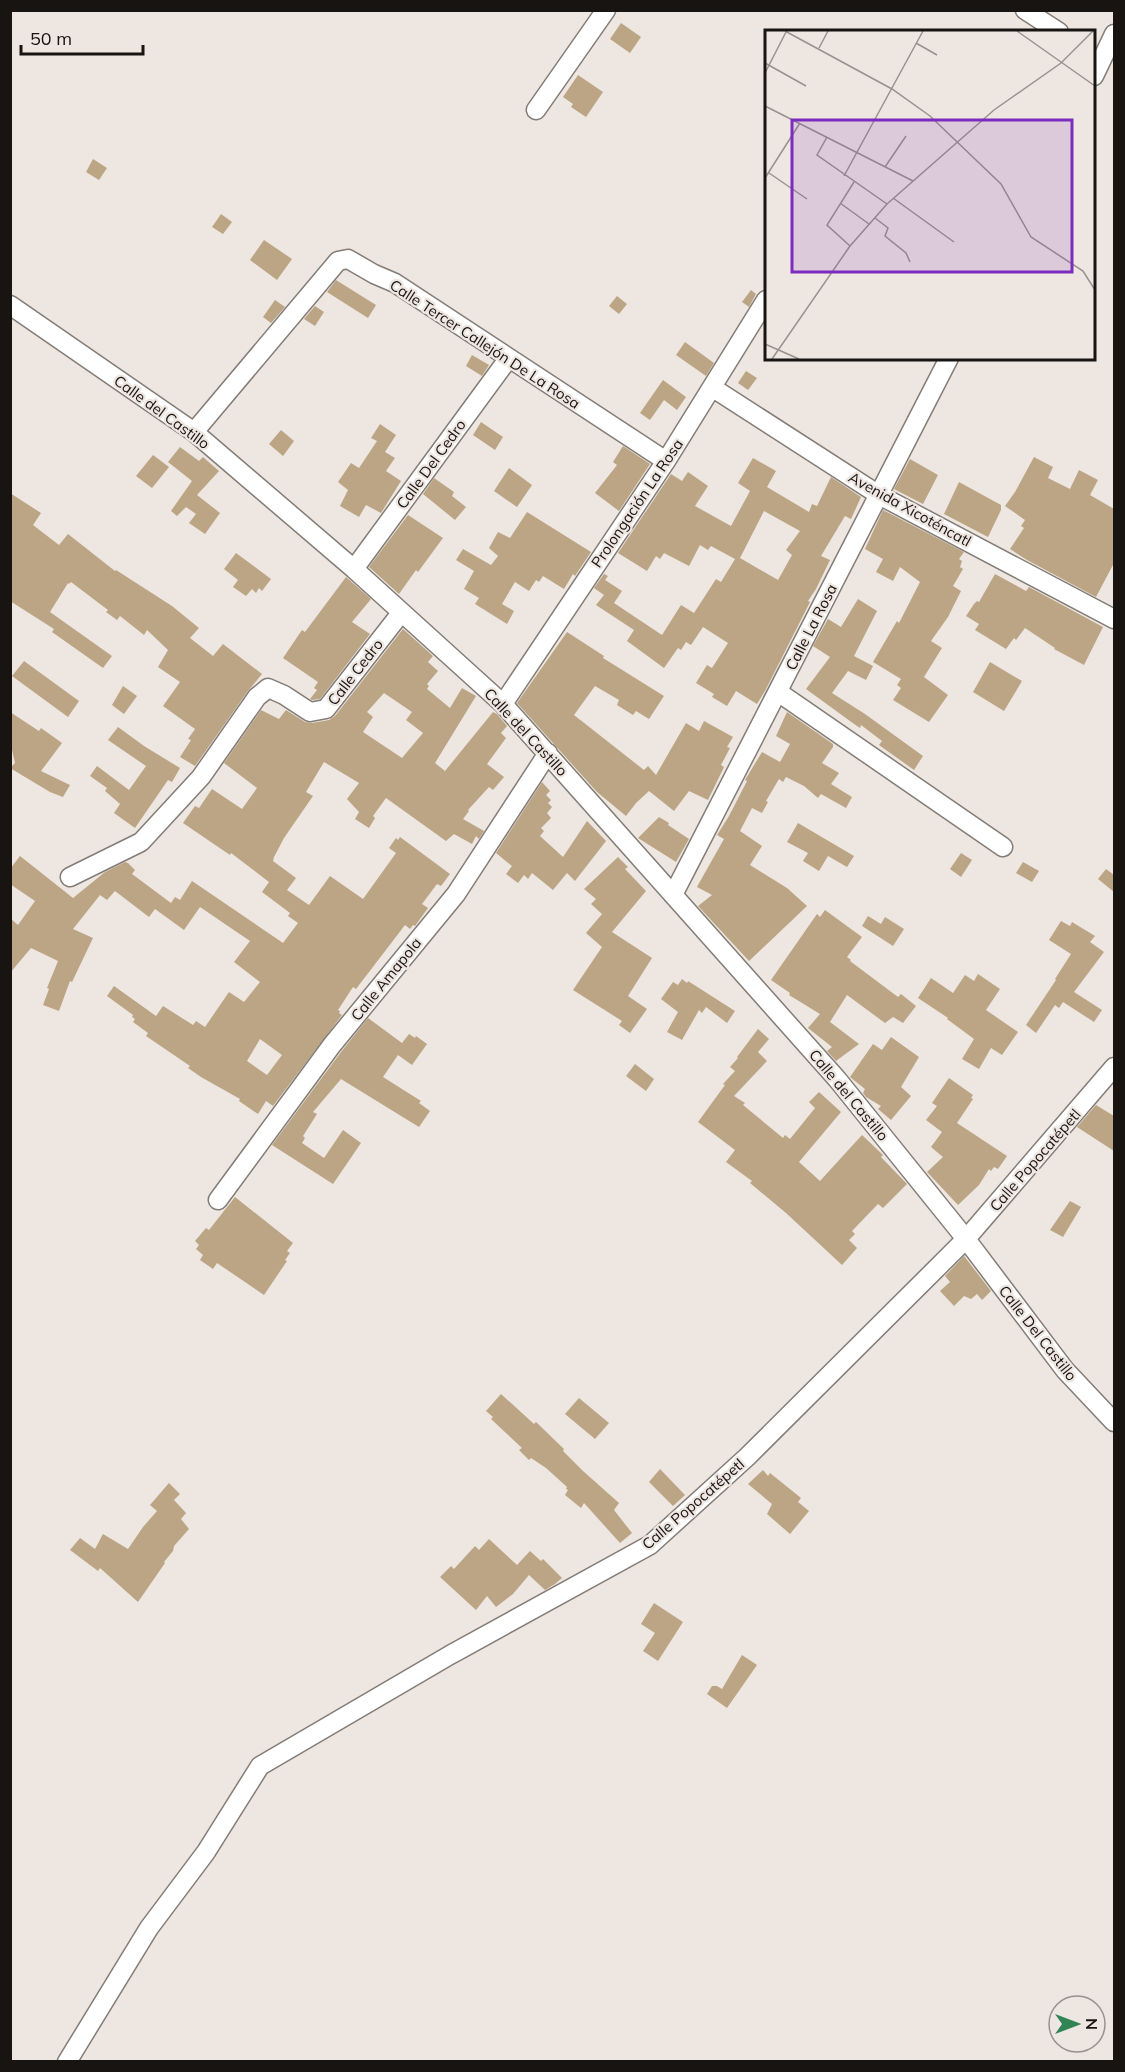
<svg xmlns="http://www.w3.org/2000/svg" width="1125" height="2072" font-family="Mulish,sans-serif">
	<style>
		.building { fill: #bba584; fill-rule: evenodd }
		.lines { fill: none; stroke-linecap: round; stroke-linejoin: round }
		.minor-casing { stroke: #837c77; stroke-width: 21 }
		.minor { stroke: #fff; stroke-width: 18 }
		.labels { text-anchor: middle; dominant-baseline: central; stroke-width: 4.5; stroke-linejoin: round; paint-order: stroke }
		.street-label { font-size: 15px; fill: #171412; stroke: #eee6e1 }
		.inset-road { fill: none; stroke: #98928e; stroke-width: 1.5 }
		.view { fill: #7b2cbf; fill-opacity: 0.15; stroke: #7b2cbf; stroke-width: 3 }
		.inset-edge { fill: none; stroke: #171412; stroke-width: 3 }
	</style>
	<rect width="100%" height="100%" fill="#eee6e1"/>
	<path class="building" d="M621 23 641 37 630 53 610 39Z
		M578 75 603 92 586 117 571 107 573 104 563 97Z
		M93 159 107 168 99 180 86 172Z
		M221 214 232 222 223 234 212 227Z
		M264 240 292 259 277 280 250 260Z
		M336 280 376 305 368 318 327 292Z
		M751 290 756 294 749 307 742 302Z
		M617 296 627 304 619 314 609 306Z
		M275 300 285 307 271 323 263 317Z
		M315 306 324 312 315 326 304 319Z
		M685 342 714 363 706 376 676 355Z
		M472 355 489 365 482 376 466 366Z
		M746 371 757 378 748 390 738 383Z
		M663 380 686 397 677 410 664 400 650 420 640 413Z
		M481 422 503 437 495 450 473 435Z
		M380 424 396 435 385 452 395 458 386 471 401 481 381 513 366 505 359 517 340 506 348 490 338 482 351 463 359 468 377 441 371 438Z
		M281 430 294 441 283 456 269 444Z
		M623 446 650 464 619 511 595 493 617 465 613 462Z
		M180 447 199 461 203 457 219 471 197 495 220 513 205 534 189 523 196 514 186 507 177 516 171 511 192 481 168 462Z
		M153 455 169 467 152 488 136 476Z
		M1034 457 1053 467 1048 478 1070 489 1079 470 1098 480 1090 495 1114 509V563L1096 597 1027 560 1010 549 1024 528 1021 526 1025 520 1005 506 1015 492Z
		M753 458 776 471 767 487 809 512 812 504 817 506 831 477 861 497 851 519 845 516 821 556 830 560 816 589 808 601 810 602 765 691 757 704 736 691 727 706 712 697 714 694 696 683 707 665 712 668 728 643 703 627 691 645 686 642 681 650 678 648 664 668 627 641 634 630 596 605 604 595 594 588 604 574 608 576 605 580 622 591 614 603 662 635 681 605 694 613 716 579 721 582 735 559 711 546 708 550 700 545 689 566 664 553 660 559 656 556 647 571 618 553 671 474 682 481 688 472 708 486 695 506 731 526 750 491 738 483ZM764 511 800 531 786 550 792 555 778 580 740 558Z
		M910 459 938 475 923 504 894 489Z
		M509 468 532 485 517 507 494 491Z
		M434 478 454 492 452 496 466 507 455 520 423 494Z
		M959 482 1001 505V510L988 537 944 514Z
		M10 493 41 513 33 525 59 545 68 534 115 571 116 570 172 606 199 628 190 638 213 656 223 644 262 674 248 691 195 766 180 757 191 740 188 739 195 729 163 706 180 682 158 667 168 650 147 630 144 635 120 616 117 620 106 612 108 610 71 582 69 584 68 583 50 612 112 656 103 668 52 632 54 629 10 601Z
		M883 510 964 552 959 559 962 561 960 567 963 569 953 586 961 591 948 617 931 641 942 648 924 677 948 695 929 722 893 700 901 688 897 685 901 679 873 662 897 621 899 623 920 582 900 567 893 581 876 572 883 559 865 549Z
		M527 512 591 552 575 576 573 574 564 589 543 576 539 582 536 580 529 591 515 582 502 604 514 611 507 624 475 604 479 598 464 589 474 571 456 560 463 549 491 565 498 556 489 548 498 532 510 538Z
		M408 515 443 538 418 572 416 570 399 594 369 567Z
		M236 553 271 579 262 591 259 588 256 593 252 589 246 596 233 587 238 580 224 569Z
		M995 574 1026 591 1029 587 1103 627 1084 665 1054 649 1055 648 1025 628 1016 640 1014 638 1006 649 975 630 979 624 966 616 974 604 977 601 979 602Z
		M346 577 371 599 352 622 370 634 320 699 312 700 310 699 317 690 314 688 318 682 283 658 302 630 305 632Z
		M858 599 877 611 854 656 873 666 866 680 848 671 832 693 865 714 923 756 914 770 879 745 882 741 861 725 860 728 850 721 806 689 830 657 813 646 828 619 841 627Z
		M403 629 433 656 428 662 438 671 427 684 429 686 427 689 450 708 462 688 476 696 435 763 445 771 493 712 497 714 507 726 501 733 506 738 487 764 504 777 493 790 489 787 468 810 469 811 463 819 484 831 479 839 476 836 472 844 454 834 446 841 386 798 373 816 375 818 369 828 355 819 359 812 347 799 359 783 324 762 306 792 313 796 284 838 274 857 273 861 296 878 287 890 309 905 330 876 363 899 396 853 389 848 396 838 398 840 400 837 450 874 441 886 437 884 422 904 428 908 415 926 413 925 410 929 405 925 356 989 353 987 338 1010 340 1011 339 1013 342 1015 273 1106 266 1101 258 1114 239 1101 240 1099 201 1077 188 1068 190 1066 146 1036 148 1033 133 1022 135 1019 132 1017 133 1015 107 996 114 986 156 1016 163 1006 193 1025 196 1021 205 1027 229 992 244 1002 260 982 234 962 250 941 200 907 184 930 155 909 149 917 115 891 107 900 100 895 73 929 93 938 72 982 70 981 59 1011 43 1005 49 989 47 988 58 961 31 948 10 973V918L18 925 35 901 10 884V869L20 856 73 898 105 872 125 862 128 863 135 870 132 874 171 903 175 897 180 900 192 881 283 943 298 923 288 916 290 913 262 892 269 882 231 853 230 855 183 823 195 806 199 808 212 789 242 809 257 788 224 763 261 710 279 719 286 710 305 722 312 723 329 720 335 716ZM384 693 412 712 406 720 423 733 402 758 363 732 373 717 367 712ZM260 1039 282 1055 267 1075 247 1061Z
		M567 632 604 656 603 658 664 696 649 719 636 711 633 715 617 705 619 700 595 686 574 715 644 770 648 766 656 775 686 723 699 731 704 721 733 737 727 747 730 748 721 765 724 767 708 800 689 791 674 811 649 791 636 803 626 816 597 792 517 703Z
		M24 661 79 701 68 717 12 676Z
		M990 662 1022 681 1004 711 973 692Z
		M123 686 137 696 124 714 112 705Z
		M10 712 39 731 41 728 62 743 41 771 70 785 63 797 50 792 10 768 15 763 10 741Z
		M787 712 833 744V747L822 763 839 773 831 784 852 797 846 808 821 794 818 798 804 786 786 777 783 782 779 779 766 801 768 802 762 813 752 808 740 831 762 846 750 865 787 888 807 906 749 961 698 906 712 895 697 887 698 885 724 839 717 835 729 816 747 781 745 780 762 752 780 762 790 744 776 736Z
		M118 727 144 746 180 768 172 782 168 780 135 828 114 813 120 804 105 791 107 788 90 776 97 766 129 790 146 766 108 740Z
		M542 782 550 791 546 795 551 800 548 803 552 807 547 813 551 818 541 828 544 831 540 836 563 857 587 821 606 841 575 881 567 873 553 890 532 873 528 879 524 875 518 883 506 874 512 866 496 853Z
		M659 817 669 823 668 825 689 839 676 862 638 838Z
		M798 823 854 856 847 867 828 856 819 871 803 861 808 853 787 842Z
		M961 853 972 860 961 877 950 869Z
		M618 857 628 867 625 869 646 891 612 932 652 958 628 996 647 1009 630 1033 619 1025 622 1021 573 990 602 947 586 933 602 914 591 904 596 899 584 889Z
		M1023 862 1039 871 1032 882 1016 873Z
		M1106 869 1114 875V892L1098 879Z
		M825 910 862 937 847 957 851 960 850 961 898 997 901 994 916 1006 903 1023 893 1017 885 1023 847 995 830 1022 859 1044 836 1061 827 1051 832 1047 808 1028 820 1014 789 995 790 993 771 980 817 914 820 917Z
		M868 916 881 924 885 917 904 929 893 946 862 926Z
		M1061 921 1070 926 1072 922 1095 936 1090 942 1104 952 1074 992 1102 1010 1094 1022 1063 1002 1059 1008 1055 1005 1036 1033 1026 1025 1056 980 1055 979 1071 954 1049 940Z
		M978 974 1000 989 986 1010 1018 1032 1002 1055 991 1048 979 1069 962 1059 974 1039 947 1019 948 1018 918 998 931 978 953 993 965 975 974 981Z
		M682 979 687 983 688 981 735 1011 727 1023 706 1007 702 1013 699 1010 682 1040 667 1032 678 1012 661 999 673 982 678 985Z
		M368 1018 402 1043 409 1034 415 1038 416 1036 427 1044 412 1065 398 1055 383 1077 421 1101 419 1103 430 1111 419 1127 341 1079 313 1112 317 1114 303 1136 305 1138 302 1143 324 1158 343 1130 361 1143 333 1184 272 1145 341 1052Z
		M758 1029 769 1039 758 1052 767 1061 734 1096 745 1103 743 1105 783 1138 785 1135 790 1139 815 1108 809 1102 819 1092 841 1112 799 1162 820 1181 862 1135 883 1155 881 1157 907 1184 883 1208 878 1204 852 1231 855 1234 849 1240 857 1248 842 1265 786 1213 750 1183 752 1181 726 1162 735 1150 698 1122 725 1085 723 1084 735 1071 730 1067 738 1058 737 1057Z
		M891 1037 919 1057 901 1087 911 1096 891 1120 878 1109 881 1106 866 1097 863 1093 865 1089 850 1077 873 1044 882 1050Z
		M635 1064 654 1079 646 1091 626 1076Z
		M949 1078 973 1095 971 1098 973 1099 957 1123 1007 1156 998 1169 994 1167 991 1171 989 1169 979 1185 958 1205 927 1172 943 1157 931 1147 942 1132 926 1120 937 1106 932 1103Z
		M1096 1105 1114 1116V1151L1077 1127Z
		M235 1197 293 1243 287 1251 290 1253 285 1260 287 1261 264 1295 217 1263 213 1269 200 1260 203 1255 196 1249 199 1245 195 1241 206 1228 209 1230Z
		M1070 1201 1081 1207 1063 1237 1050 1230Z
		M964 1256 991 1291 982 1300 977 1294 971 1299 964 1296 954 1306 940 1291 950 1282 945 1276Z
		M501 1394 534 1424 536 1422 564 1449 563 1451 583 1471 619 1503 614 1510 632 1533 620 1543 584 1503 581 1508 565 1495 568 1490 566 1489 567 1487 546 1468 531 1458 529 1460 519 1450 522 1448 491 1419 493 1417 486 1411Z
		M579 1398 609 1423 595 1439 565 1414Z
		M660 1469 685 1495 673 1506 649 1482Z
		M763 1470 768 1476 770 1473 801 1498 798 1502 809 1511 790 1534 767 1514 772 1504 748 1484Z
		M169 1483 180 1494 174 1500 186 1513 181 1519 189 1529 174 1546 173 1551 164 1562 165 1563 138 1602 100 1568 98 1571 70 1550 80 1538 95 1549 103 1534 128 1549 143 1527 157 1511 150 1505Z
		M489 1539 517 1565 530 1551 541 1561 543 1559 562 1578 555 1584 545 1590 529 1575 513 1594 496 1607 487 1596 476 1610 440 1577 451 1566 454 1569 475 1546 479 1550Z
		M654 1603 683 1622 658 1661 643 1651 655 1633 641 1624Z
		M742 1655 757 1665 727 1708 707 1694 712 1686H717L722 1689Z"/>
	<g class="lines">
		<defs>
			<path id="minor" d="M1025 10 1059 32
				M1094 76 1114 34
				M536 110 606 10
				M10 305 194 432 354 569 503 704 837 1079 966 1239 1065 1370 1114 1422
				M713 388 879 495 1114 619
				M194 432 338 261 348 259 374 274 395 283 666 461
				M354 569 508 359
				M778 692 1003 847
				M503 704 666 461 766 300
				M70 877 141 842 201 777 257 697 268 688 284 695 310 712 326 709 401 613
				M673 895 949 358
				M218 1200 332 1045 456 894 548 753
				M67 2062 149 1928 206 1852 260 1766 450 1655 650 1545 747 1457 966 1239 1114 1067"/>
		</defs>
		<use href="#minor" class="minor-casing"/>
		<use href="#minor" class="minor"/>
	</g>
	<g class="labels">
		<g class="street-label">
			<text transform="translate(485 344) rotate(33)">Calle Tercer Callejón De La Rosa</text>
			<text transform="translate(162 412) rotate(36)">Calle del Castillo</text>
			<text transform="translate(431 464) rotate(-54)">Calle Del Cedro</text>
			<text transform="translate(637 503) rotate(-56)">Prolongación La Rosa</text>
			<text transform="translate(910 509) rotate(29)">Avenida Xicoténcatl</text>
			<text transform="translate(811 627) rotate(-63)">Calle La Rosa</text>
			<text transform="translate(355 672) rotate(-52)">Calle Cedro</text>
			<text transform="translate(526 732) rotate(47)">Calle del Castillo</text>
			<text transform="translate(386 979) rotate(-51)">Calle Amapola</text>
			<text transform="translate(849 1095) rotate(50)">Calle del Castillo</text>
			<text transform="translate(1035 1160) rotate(-49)">Calle Popocatépetl</text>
			<text transform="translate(1038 1333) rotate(52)">Calle Del Castillo</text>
			<text transform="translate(693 1504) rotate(-41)">Calle Popocatépetl</text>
		</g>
	</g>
	<g transform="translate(765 30)">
		<rect width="330" height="330" fill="#eee6e1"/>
		<path class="inset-road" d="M20 1 127 59 165 86 236 154 266 207 318 241 330 260M252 1 330 56M151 13 172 25M54 18 63 1M0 33 41 56M0 43 21 2M0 76 148 151M62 107 52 125 122 174M120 137 141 106M4 143 42 169M79 146 158 1M0 148 35 93M128 168 189 212M75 173 104 194M110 188 123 198 120 206 141 223 145 232M85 216 62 195 89 152M0 314 34 329M7 329 85 216 122 174 229 80 296 33 328 1"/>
		<path class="view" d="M27 90H307V242H27Z"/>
		<rect width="330" height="330" class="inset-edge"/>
	</g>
	<rect width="1125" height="2072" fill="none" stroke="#171412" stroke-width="24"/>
	<g transform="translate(1077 2024) rotate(90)"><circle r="28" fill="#eee6e1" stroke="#98928e" stroke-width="1.5"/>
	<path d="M0-4.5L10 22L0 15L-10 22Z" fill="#328455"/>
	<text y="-9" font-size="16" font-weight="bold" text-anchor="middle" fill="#171412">N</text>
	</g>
	<path d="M21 45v9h122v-9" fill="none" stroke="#171412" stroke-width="3"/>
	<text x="30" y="45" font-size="18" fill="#171412" stroke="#eee6e1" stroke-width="4.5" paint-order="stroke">50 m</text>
</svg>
